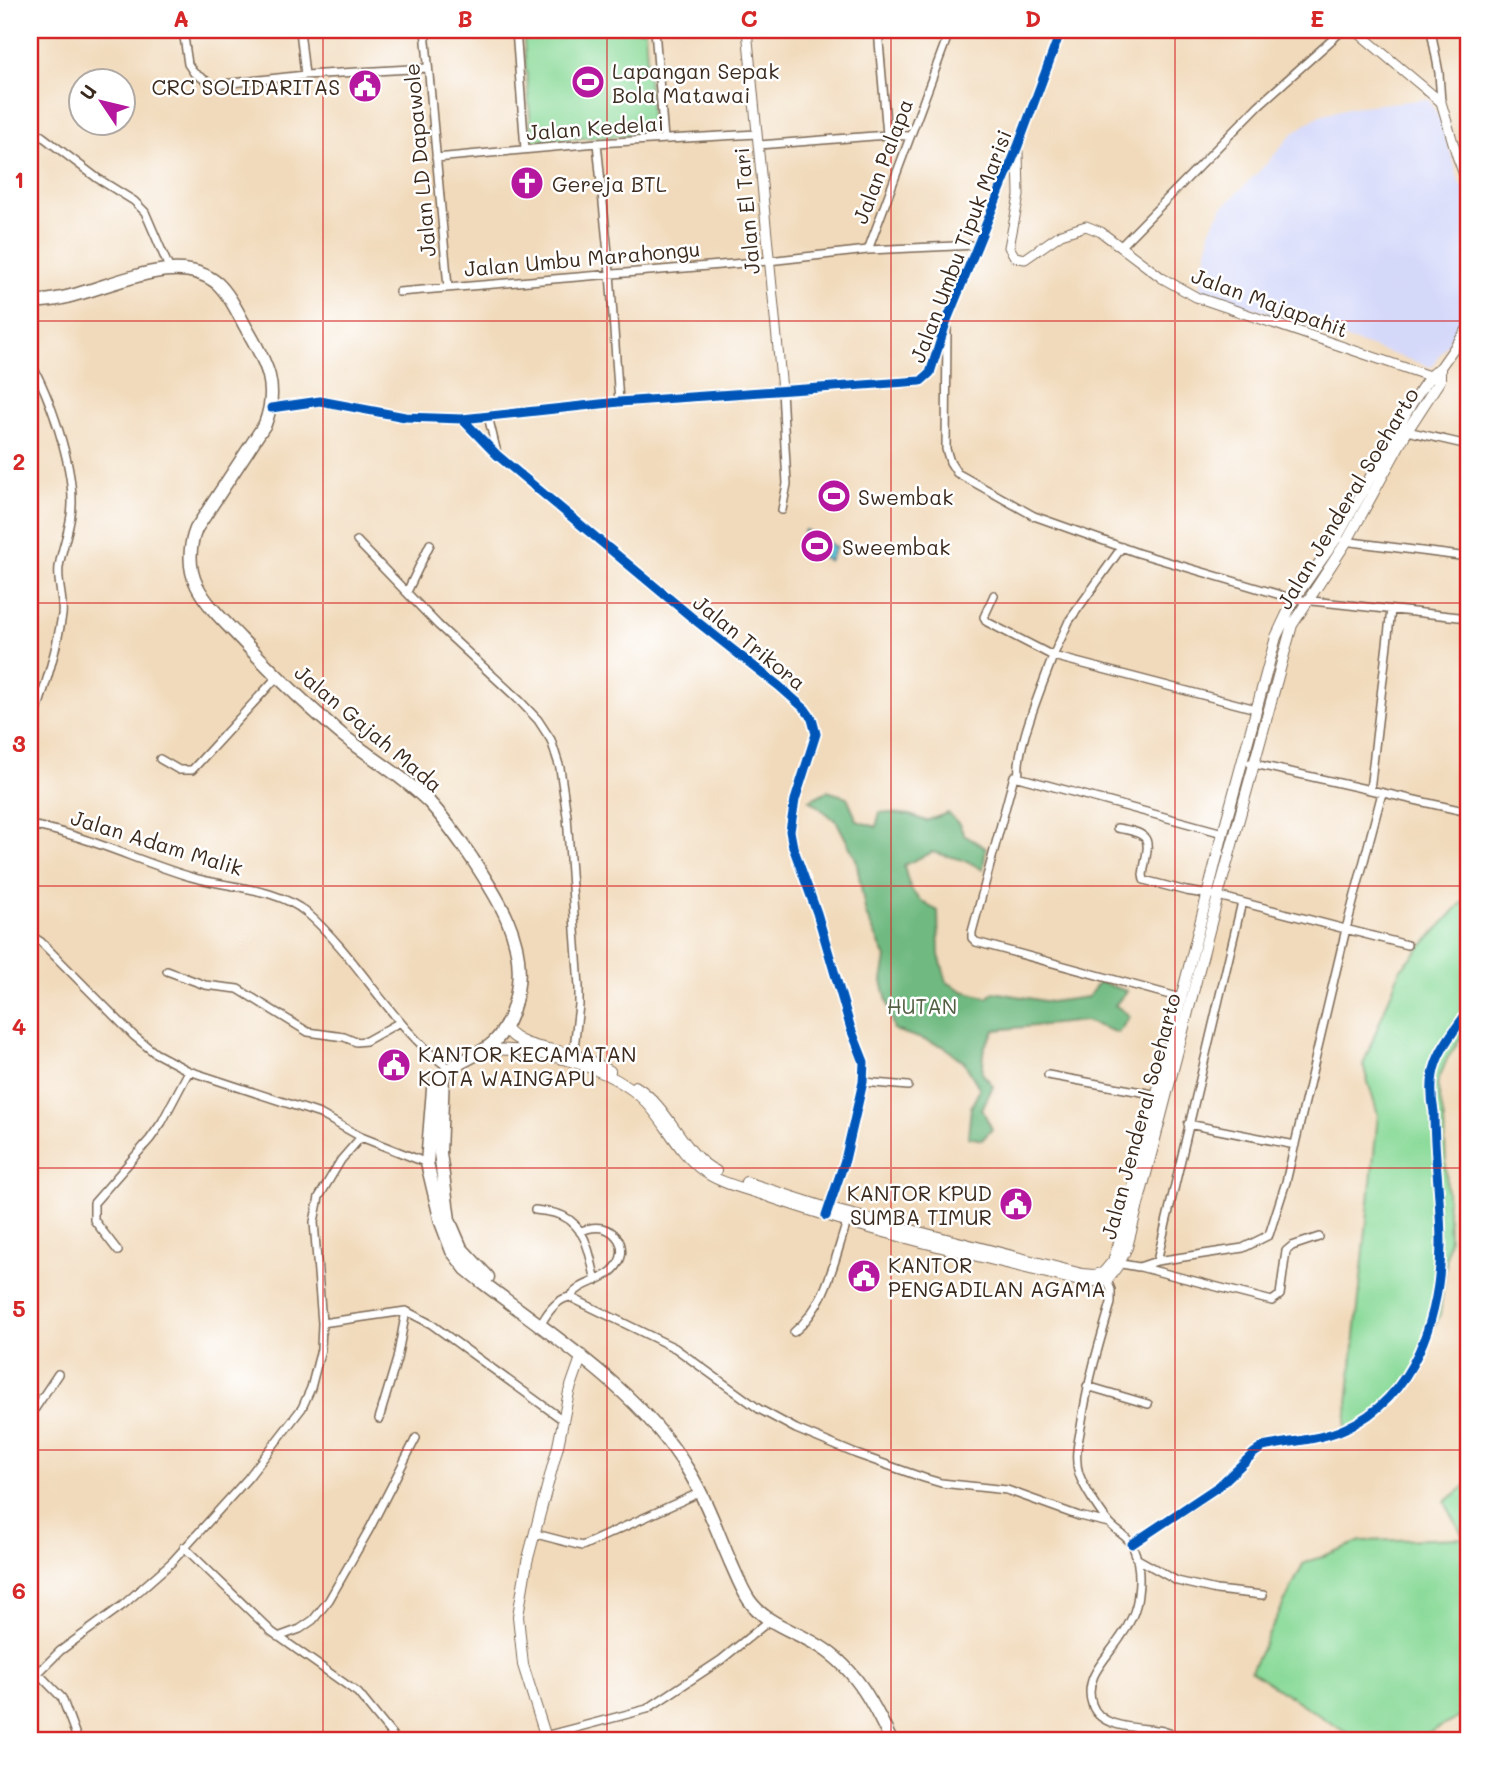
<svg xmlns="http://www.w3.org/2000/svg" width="1498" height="1771" font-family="Mali,sans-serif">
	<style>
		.built { fill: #d4d8f9 }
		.green { fill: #8ada99; stroke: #62825c; stroke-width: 2 }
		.forest { fill: #6fba81; stroke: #557250; stroke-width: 2 }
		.water { fill: #56bcd4; stroke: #487379; stroke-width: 2 }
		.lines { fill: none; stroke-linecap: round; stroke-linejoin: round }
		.minor-casing { stroke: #7b6855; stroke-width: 10 }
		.tertiary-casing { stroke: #7b6855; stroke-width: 11 }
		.secondary-casing { stroke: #7b6855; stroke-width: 12 }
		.trunk-casing { stroke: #7b6855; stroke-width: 15 }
		.minor { stroke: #fff; stroke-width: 7 }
		.tertiary { stroke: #fff; stroke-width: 9 }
		.secondary { stroke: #fff; stroke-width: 10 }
		.trunk { stroke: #fff; stroke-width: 12 }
		.cycleway-casing { stroke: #fff; stroke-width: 13 }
		.cycleway { stroke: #0057b8; stroke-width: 9 }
		.grid { fill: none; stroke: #d62828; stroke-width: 2; stroke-opacity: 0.55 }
		.labels { text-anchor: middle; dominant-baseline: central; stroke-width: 5; stroke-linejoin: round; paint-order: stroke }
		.poi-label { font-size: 21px; fill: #3b2a1e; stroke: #fff; text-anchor: start }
		.street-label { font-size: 21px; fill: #3b2a1e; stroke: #fff }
		.park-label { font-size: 21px; fill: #535f43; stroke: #fff }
		.neatline { fill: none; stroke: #d62828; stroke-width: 2.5 }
		.grid-label { font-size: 23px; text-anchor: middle; font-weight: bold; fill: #d62828 }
	</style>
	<rect width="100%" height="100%" fill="#fff"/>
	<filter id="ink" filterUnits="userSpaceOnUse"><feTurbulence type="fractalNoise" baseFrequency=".0143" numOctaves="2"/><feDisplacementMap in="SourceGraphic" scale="14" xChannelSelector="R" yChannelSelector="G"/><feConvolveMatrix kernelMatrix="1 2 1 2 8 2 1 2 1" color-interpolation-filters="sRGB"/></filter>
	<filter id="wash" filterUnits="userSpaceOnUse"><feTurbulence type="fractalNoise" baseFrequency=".00686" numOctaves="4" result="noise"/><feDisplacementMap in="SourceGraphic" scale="28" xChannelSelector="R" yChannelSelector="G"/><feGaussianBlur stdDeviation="1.57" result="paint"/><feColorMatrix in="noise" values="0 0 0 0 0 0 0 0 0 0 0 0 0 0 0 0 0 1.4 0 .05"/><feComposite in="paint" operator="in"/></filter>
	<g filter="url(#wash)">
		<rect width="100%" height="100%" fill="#f1dabb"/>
		<path class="built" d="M1428 99 1441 121 1460 184 1468 196V315L1431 367 1200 290 1211 227 1222 208 1269 161 1292 134 1318 116 1351 107Z"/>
		<path class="green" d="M523 30H645L652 134 532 141Z
			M1468 896V1028L1447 1059 1437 1084 1444 1120 1449 1236 1440 1314 1415 1371 1381 1411 1345 1433 1378 1115 1363 1065 1400 970Z
			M1468 1484V1713L1413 1741H1359L1251 1671 1303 1564 1361 1541 1464 1538 1445 1502Z"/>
		<path class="forest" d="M827 791 847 797 857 821 876 827 880 812 910 815 926 821 948 813 959 824 964 835 986 848 983 870 967 861 932 852 904 865C909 891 914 899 938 911L939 955 947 982 963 991 988 998 994 992 1050 1002 1088 997 1099 982 1127 991 1115 1005 1130 1016 1118 1033 1085 1021 995 1030 985 1046 982 1073 993 1086 982 1109 992 1129 982 1140 968 1137 971 1107 980 1089 964 1062 943 1046 894 1030 882 981 886 958 866 915 856 859 837 822 810 800Z"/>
		<path class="water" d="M805 530 836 547 829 561 797 545Z"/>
	</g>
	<g filter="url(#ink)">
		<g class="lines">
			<defs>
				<path id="minor" d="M183 30 188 64 194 73 213 85 305 75 428 68
					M300 30 305 75
					M425 30 448 287
					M516 30 525 149
					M655 30 664 139
					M878 30 887 135
					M1431 30 1439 73 1441 102
					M30 127 97 178 134 201 145 212 170 270
					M597 143 610 273 619 402
					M759 145 887 135 909 136
					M436 158 597 143 757 134
					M1120 247 1259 105 1343 30
					M868 250 977 245
					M399 292 768 261 868 250 950 30
					M947 327 946 449 950 462 957 473 1034 516 1138 553 1294 599 1468 618
					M30 362C50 396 73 464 72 504 72 525 62 546 59 567 57 583 64 599 62 615 56 655 42 695 30 733
					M782 390 787 484 782 510
					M488 416 497 453
					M462 419 497 455 695 620 779 686 805 709 812 719 816 734 795 800 790 831 793 847 817 913 851 1029 864 1062 863 1082 845 1160 829 1212
					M1407 431 1468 445
					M357 541 438 625 519 700 538 720 551 740 560 768 567 816 579 987V1005L573 1057
					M1344 541 1468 557
					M1122 547 1069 621 1053 656 1256 709
					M407 592 430 544
					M994 595 984 617 987 622 1053 656C1043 685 1015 748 1019 777
					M160 759 179 770H192L278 676
					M1250 763 1468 812
					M1370 790 1391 610
					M30 825C86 835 137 861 191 877 228 888 276 887 307 913 360 959 392 1028 450 1069
					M1117 828C1156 834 1148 841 1143 875L1144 880 1186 891 1218 896 1407 945
					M30 935 41 942 134 1036 155 1053 189 1071 320 1114 361 1137 427 1163
					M167 971 205 985 238 989 308 1032 344 1037 356 1042 366 1041 400 1022
					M1181 998 976 942 972 938V932L1014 776 1223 833
					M1048 1075 1158 1095
					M863 1082 908 1086
					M1188 1124 1295 1145
					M535 1210C544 1211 555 1212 563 1216 588 1228 590 1258 596 1281
					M118 1251 94 1220V1203L150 1139 162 1122 189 1071
					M1157 1261 1242 902
					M1116 1263 1139 1267 1157 1261 1243 1248 1269 1235 1286 1182 1346 929 1382 793
					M1140 1267 1272 1301 1280 1295 1286 1251 1292 1246 1319 1237
					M1106 1278 1111 1290V1303C1099 1344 1087 1384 1081 1427 1078 1443 1074 1458 1079 1474 1084 1488 1101 1514 1110 1524 1117 1532 1129 1537 1133 1547 1139 1561 1140 1579 1138 1594 1137 1609 1129 1626 1120 1638 1107 1658 1083 1677 1092 1704 1100 1730 1141 1727 1163 1731 1173 1734 1183 1738 1193 1741
					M570 1297C581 1282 598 1283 612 1271 636 1249 611 1215 580 1232
					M322 1323 406 1311 431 1324 563 1420
					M541 1324C547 1313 556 1299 570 1297L675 1348 759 1409 796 1429 856 1454 924 1478 941 1483 1007 1490 1079 1516 1109 1523
					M794 1332C827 1305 834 1260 847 1222
					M1087 1386 1148 1404
					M30 1416 58 1374
					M379 1419 397 1359 406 1311
					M536 1534 582 1546 701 1492
					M1132 1544 1219 1486 1254 1453 1263 1447C1290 1441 1321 1440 1346 1428 1415 1397 1440 1316 1441 1245 1441 1200 1434 1156 1434 1112 1425 1065 1443 1047 1468 1011
					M184 1547 272 1632 358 1693 397 1741
					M1136 1558 1177 1581 1216 1590 1263 1595
					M278 1637 300 1629 313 1620 329 1600 370 1528 416 1438
					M30 1665 62 1698 78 1741
					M38 1673 60 1651 123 1605 172 1562 248 1478 302 1408 311 1388 321 1349 322 1323 314 1222 319 1197 341 1160 361 1137
					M545 1736 647 1709 721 1660 769 1621"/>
				<path id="tertiary" d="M747 30 782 390
					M1355 30 1441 102 1457 156 1468 185
					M1018 151 1019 196 1009 247 1015 257 1025 259 1061 234 1086 226 1101 232 1162 278 1196 297 1435 378
					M1440 368 1468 328
					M271 408 320 401 405 417 462 419 619 402 921 381 930 373 947 320 1018 146 1061 30"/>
				<path id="secondary" d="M505 1028C520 1049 553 1048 575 1055 588 1059 599 1065 610 1071
					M484 1050C534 1046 612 1066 647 1103 666 1123 679 1152 701 1169 719 1184 748 1189 770 1197 872 1232 978 1256 1084 1282L1107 1280 1119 1264 1127 1247 1218 896 1292 625 1347 541 1407 431 1440 380V368
					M635 1086C670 1107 683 1156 716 1171
					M746 1182 830 1209 1082 1274 1094 1275 1103 1273 1113 1261 1118 1246 1223 833 1276 637 1294 599 1336 539 1411 404 1431 375 1440 368
					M547 1741 523 1665 518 1616 527 1562 558 1446 569 1392 582 1355"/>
				<path id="trunk" d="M30 301C85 306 169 243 217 283 231 296 239 316 249 333 267 364 279 387 265 424L196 529C189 546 188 568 197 586 207 606 226 623 241 639 272 672 306 705 341 734 370 757 403 776 429 802 445 819 458 838 471 857 496 895 524 936 518 984 516 1003 509 1027 494 1042 476 1060 443 1063 433 1089L427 1163 441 1222 452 1251 466 1269 482 1282C554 1337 640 1391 688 1470 706 1499 717 1531 730 1561 736 1574 741 1588 749 1600 765 1623 790 1629 814 1643 853 1664 873 1702 891 1741
					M443 1074 440 1153 449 1220 461 1248 488 1277"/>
			</defs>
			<use href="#minor" class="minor-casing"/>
			<use href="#tertiary" class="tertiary-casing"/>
			<use href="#secondary" class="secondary-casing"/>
			<use href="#trunk" class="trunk-casing"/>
			<use href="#minor" class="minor"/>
			<use href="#tertiary" class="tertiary"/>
			<use href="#secondary" class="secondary"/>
			<use href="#trunk" class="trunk"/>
			<defs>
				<path id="cycleway" d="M271 408 320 401 405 417 462 419 619 402 921 381 930 373 947 320 1018 146 1061 30
					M462 419 497 455 695 620 779 686 805 709 812 719 816 734 795 800 790 831 793 847 817 913 851 1029 864 1062 863 1082 845 1160 826 1216
					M1132 1544 1219 1486 1254 1453 1263 1447C1290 1441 1321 1440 1346 1428 1415 1397 1440 1316 1441 1245 1441 1200 1434 1156 1434 1112 1425 1065 1443 1047 1468 1011"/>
			</defs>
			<use href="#cycleway" class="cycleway-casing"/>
			<use href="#cycleway" class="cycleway"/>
		</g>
	</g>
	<path class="grid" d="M323 30V1741M607 30V1741M891 30V1741M1175 30V1741M30 321H1468M30 603H1468M30 886H1468M30 1168H1468M30 1450H1468"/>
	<defs>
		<symbol id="stadium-disc" viewBox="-11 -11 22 22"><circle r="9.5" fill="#b5179e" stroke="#fff"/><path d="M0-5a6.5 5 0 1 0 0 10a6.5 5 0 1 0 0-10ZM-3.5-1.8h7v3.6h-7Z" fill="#fff"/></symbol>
		<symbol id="civic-disc" viewBox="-11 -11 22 22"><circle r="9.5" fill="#b5179e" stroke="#fff"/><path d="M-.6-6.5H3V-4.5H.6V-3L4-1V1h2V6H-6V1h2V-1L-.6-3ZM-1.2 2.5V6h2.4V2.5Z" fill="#fff"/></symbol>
		<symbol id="church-disc" viewBox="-11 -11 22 22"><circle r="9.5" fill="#b5179e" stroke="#fff"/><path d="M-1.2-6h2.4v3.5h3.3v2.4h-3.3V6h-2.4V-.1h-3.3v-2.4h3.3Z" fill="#fff"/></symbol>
	</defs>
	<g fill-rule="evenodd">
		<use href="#stadium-disc" x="569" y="63" width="38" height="38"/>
		<use href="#civic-disc" x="346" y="67" width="38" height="38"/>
		<use href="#church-disc" x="508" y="164" width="38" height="38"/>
		<use href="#stadium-disc" x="815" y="477" width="38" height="38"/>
		<use href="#stadium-disc" x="798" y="527" width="38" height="38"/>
		<use href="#civic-disc" x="375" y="1046" width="38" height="38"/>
		<use href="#civic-disc" x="997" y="1185" width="38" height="38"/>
		<use href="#civic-disc" x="845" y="1257" width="38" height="38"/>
	</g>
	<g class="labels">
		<g class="poi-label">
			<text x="612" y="70">Lapangan Sepak<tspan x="612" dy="24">Bola Matawai</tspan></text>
			<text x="340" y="86" text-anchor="end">CRC SOLIDARITAS</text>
			<text x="552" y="183">Gereja BTL</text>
			<text x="858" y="496">Swembak</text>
			<text x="842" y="546">Sweembak</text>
			<text x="418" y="1053">KANTOR KECAMATAN<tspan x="418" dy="24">KOTA WAINGAPU</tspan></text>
			<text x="992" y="1192" text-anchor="end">KANTOR KPUD<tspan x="992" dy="24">SUMBA TIMUR</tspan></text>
			<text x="888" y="1264">KANTOR<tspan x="888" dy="24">PENGADILAN AGAMA</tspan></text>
		</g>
		<g class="street-label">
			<text transform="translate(595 127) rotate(-4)">Jalan Kedelai</text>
			<text transform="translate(419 160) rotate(-95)">Jalan LD Dapawole</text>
			<text transform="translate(882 161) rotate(-69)">Jalan Palapa</text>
			<text transform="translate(746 211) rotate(-95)">Jalan El Tari</text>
			<text transform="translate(960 246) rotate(-69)">Jalan Umbu Tipuk Marisi</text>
			<text transform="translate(582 258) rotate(-5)">Jalan Umbu Marahongu</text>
			<text transform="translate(1270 302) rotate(20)">Jalan Majapahit</text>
			<text transform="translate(1347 498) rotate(-59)">Jalan Jenderal Soeharto</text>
			<text transform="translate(750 642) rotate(39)">Jalan Trikora</text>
			<text transform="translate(369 728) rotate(40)">Jalan Gajah Mada</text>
			<text transform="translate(157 842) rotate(17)">Jalan Adam Malik</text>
			<text transform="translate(1140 1116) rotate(-75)">Jalan Jenderal Soeharto</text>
		</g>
		<g class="park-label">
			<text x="922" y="1005">HUTAN</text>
		</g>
	</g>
	<rect width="1498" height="1771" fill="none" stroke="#fff" stroke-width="77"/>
	<g transform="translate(102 102) rotate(305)"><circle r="33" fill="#ffffff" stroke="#b1aaa5" stroke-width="2"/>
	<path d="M0-5L12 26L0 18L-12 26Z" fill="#b5179e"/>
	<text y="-10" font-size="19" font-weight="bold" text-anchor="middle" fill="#3b2a1e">U</text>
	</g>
	<rect x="38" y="38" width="1422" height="1694" class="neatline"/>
	<g class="grid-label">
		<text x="181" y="27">A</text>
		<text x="465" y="27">B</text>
		<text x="749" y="27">C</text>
		<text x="1033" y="27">D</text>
		<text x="1317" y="27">E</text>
		<text x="19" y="188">1</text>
		<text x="19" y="470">2</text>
		<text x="19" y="752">3</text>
		<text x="19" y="1035">4</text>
		<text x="19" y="1317">5</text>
		<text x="19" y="1599">6</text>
	</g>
</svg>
